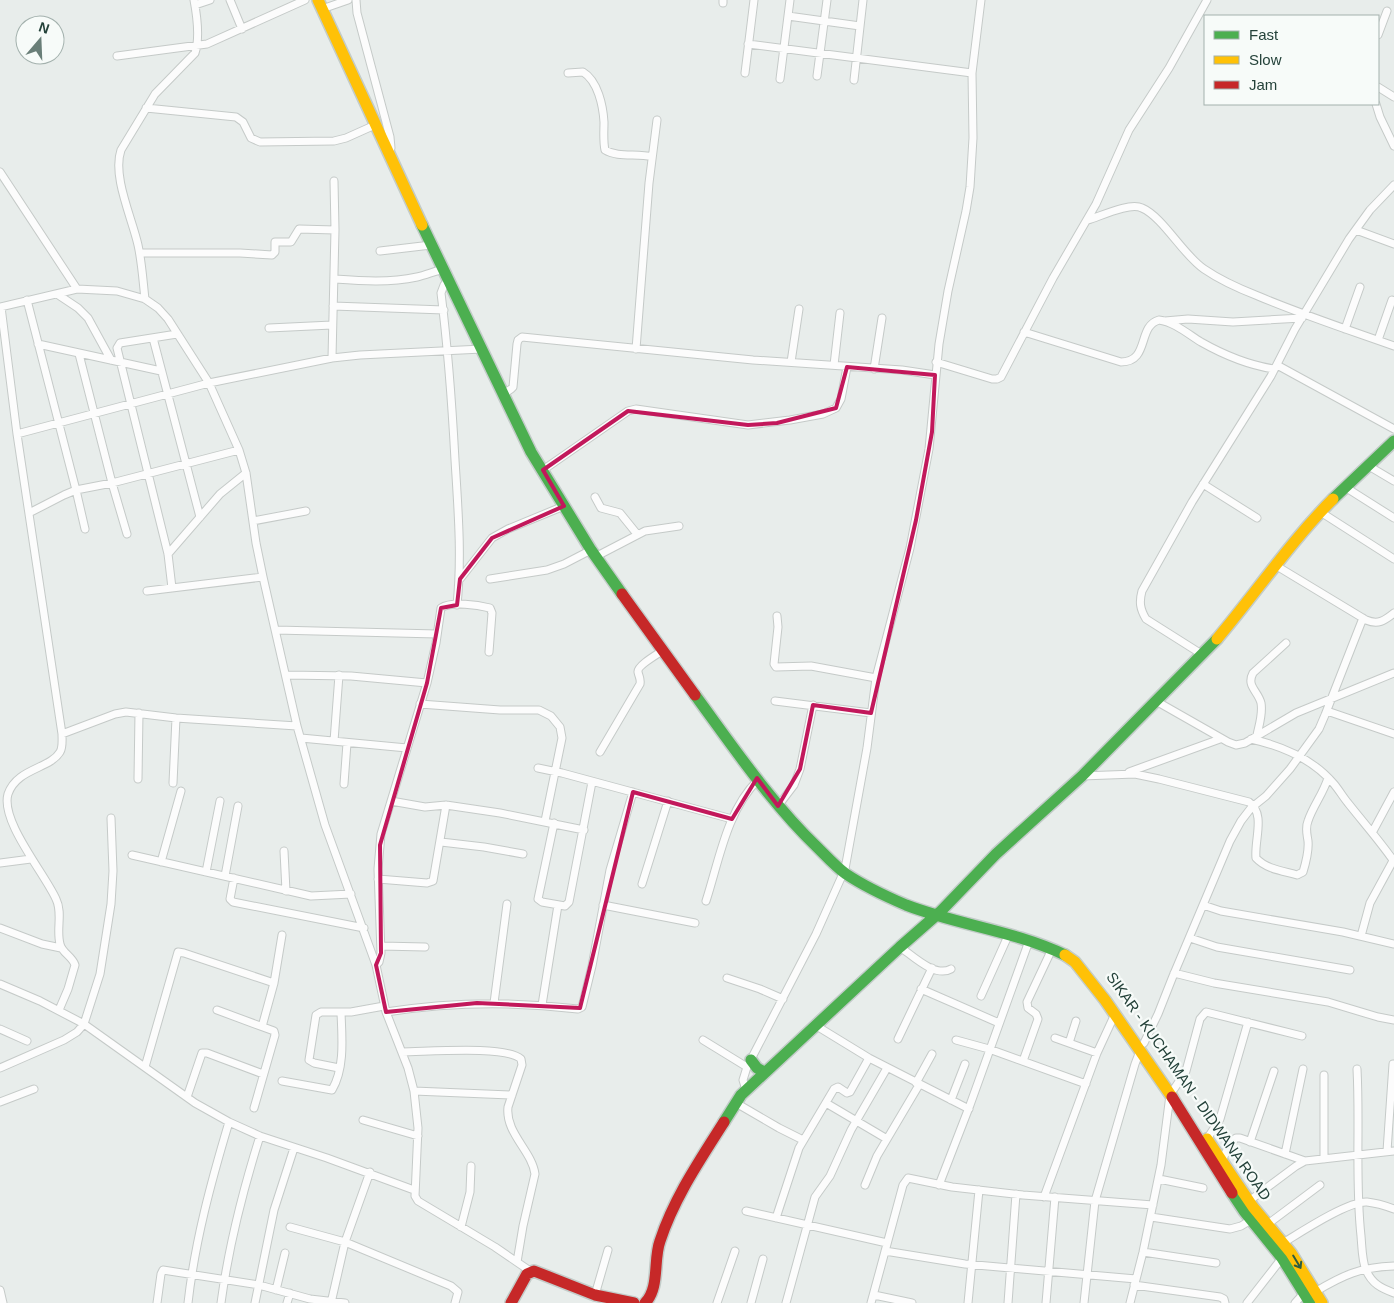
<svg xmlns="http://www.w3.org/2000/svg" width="1394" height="1303" font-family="Arial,sans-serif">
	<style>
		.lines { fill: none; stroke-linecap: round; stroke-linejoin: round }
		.street-casing { stroke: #c5cac8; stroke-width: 9 }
		.fast-casing { stroke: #c3ccc9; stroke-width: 14 }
		.slow-casing { stroke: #c3ccc9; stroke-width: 14 }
		.jam-casing { stroke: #c3ccc9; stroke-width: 14 }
		.street { stroke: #fcfcfc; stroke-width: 7 }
		.fast { stroke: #4caf50; stroke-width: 11 }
		.slow { stroke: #ffc107; stroke-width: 11 }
		.jam { stroke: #c62828; stroke-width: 11 }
		.oneway { stroke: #2e5d40 }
		.marked { fill: none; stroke: #c2185b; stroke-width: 4; stroke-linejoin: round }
		.labels { text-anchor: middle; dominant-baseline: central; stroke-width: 4.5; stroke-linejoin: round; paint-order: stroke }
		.street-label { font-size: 15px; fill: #24423a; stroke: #f7fbf9 }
	</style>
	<rect width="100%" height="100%" fill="#e8edeb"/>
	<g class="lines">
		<defs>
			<path id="street" d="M230 0 242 29
				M356 0 357 13 390 137 391 148 389 152
				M723 3V0
				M195 5 210 0
				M322 9 348 0
				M788 16 860 26
				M1378 35 1387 11
				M748 44 972 73
				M117 56 207 44 305 0
				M568 73 583 72C598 81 603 106 604 122 604 131 603 141 605 150 618 158 637 153 652 157
				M745 73 754 0
				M817 76 827 0
				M780 79 790 0
				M854 80 863 0
				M1378 87 1394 97
				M1376 104 1380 117 1394 146
				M146 108 236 117 243 122 251 138 260 142 334 141 346 138 375 125
				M0 172 77 289
				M1088 220C1101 216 1130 202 1142 208 1163 217 1183 255 1204 269 1220 280 1240 289 1258 296 1303 315 1349 330 1394 346
				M1356 230 1394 244
				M380 251 431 245
				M140 253H240L272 255 275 252V242H291L299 229 335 230
				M334 279C362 281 389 283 417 277 426 275 435 271 444 269
				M449 280 444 285 441 293C448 349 452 404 455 460 458 509 462 556 457 605
				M57 294 78 308 88 318 111 360
				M145 299C143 282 142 263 138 245 132 218 112 176 121 150L155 94 195 53C200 38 197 16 194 0
				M27 300 76 490 85 529
				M333 306 444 310
				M0 307 77 289 117 291 145 299 158 308 168 319 209 383 239 450 246 473 256 543 263 577 297 726 325 825 376 965 386 1012 408 1068 414 1091 418 1128 415 1196 418 1201 495 1247 530 1271
				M1 307 17 434 62 734C62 740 63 747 60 752 50 769 17 768 8 794 0 821 45 874 56 899 63 913 56 929 60 944 62 953 72 956 75 965L68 989 59 1010
				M1165 321 1188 319 1233 322 1302 318
				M269 328 332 325
				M1345 329 1360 287
				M1024 332 1121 362C1150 362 1137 326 1159 320 1174 322 1188 334 1201 342 1224 355 1248 365 1274 369
				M153 338 200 517
				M1378 340 1392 300
				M38 344 161 371
				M636 349 649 183 657 120
				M79 354 112 483 127 534
				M332 358 335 230 334 181
				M791 362 799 309
				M936 362 992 379H997L1001 377 1053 278 1096 204 1129 130 1169 68 1207 0
				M834 365 840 313
				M1277 365 1394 429
				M874 369 882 318
				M502 395 511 389 513 387 517 344 518 340 522 337 753 360 902 370 935 375
				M17 434 209 383 332 358 360 355 482 349
				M1367 465 1394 481
				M543 470 628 411 636 409 748 425 790 420 823 414 836 408 841 399 847 367
				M1203 484 1257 518
				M1345 487 1394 518
				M595 497 601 508 620 513 637 534
				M1319 511 1394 559
				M29 513 64 495 76 490 112 483 239 450
				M253 521 306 511
				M168 554 220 494 246 473
				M595 557 645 531 679 526
				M1275 565 1366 620C1378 625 1384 621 1394 613
				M460 579 492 538 508 529 564 506
				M490 579 547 570 564 564 591 550
				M172 588 168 554 117 348 120 343 177 334
				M147 591 263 577
				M777 616 778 627 774 664 776 667 811 666 876 678
				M276 630 437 634
				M1203 655 1146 619C1140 609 1139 602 1142 591L1192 502 1271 376 1295 329 1349 239 1370 210 1394 185
				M286 675 351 676 427 683
				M775 701 871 713
				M1156 701 1228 742 1236 745 1245 743 1296 713 1394 673
				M420 704 500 710H539L551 716 560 727 562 738 545 821
				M1327 711 1394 734
				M62 734 115 714 126 712 176 718 297 726
				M1257 735C1259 725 1263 714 1261 703 1258 691 1246 686 1253 673L1286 643
				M301 738 407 748
				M1251 739C1282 746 1313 759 1334 784 1339 790 1343 797 1348 803 1363 822 1379 840 1393 860
				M334 741 339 675
				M600 752 640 684C641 679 639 677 638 672 637 666 656 655 662 651
				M538 768 562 773 732 819
				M1129 772 1220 739
				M1082 776 1135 774 1159 779 1249 802C1266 814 1254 840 1256 858 1266 869 1283 871 1297 875L1303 872C1306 862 1309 851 1308 841 1307 834 1305 828 1308 821 1313 806 1323 794 1328 778
				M138 779 139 713
				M173 783 176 718
				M344 784 347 743
				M391 801 425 807 446 805 500 813 584 830
				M778 806 794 785 800 769 813 705
				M554 823 538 899 542 902 565 906 569 902 592 782
				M1373 831 1394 792
				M441 842 484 847 523 854
				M284 851 286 891
				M132 855 311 896 351 894
				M161 862 181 791
				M0 863 31 859
				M206 872 220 801
				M225 876 238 806
				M234 878 230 899 233 902 364 928
				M378 879 427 883 433 881 446 805
				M642 884 668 801
				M706 901C719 861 727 810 758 780
				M603 905 695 923
				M1203 905 1221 911 1343 932 1394 944
				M0 928 42 944 61 948
				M1361 936 1370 903 1394 859
				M1190 938 1217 947 1350 970
				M381 946 425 947
				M900 947C913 956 935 978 951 969
				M376 965 379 962 381 953 378 869 381 834 427 683 436 643 441 608C452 601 478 605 490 608L492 613 489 652
				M1174 973 1214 983 1328 1002 1378 1017 1394 1020
				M727 978 760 989 783 999
				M0 984 40 1001 84 1024 195 1103 229 1122 260 1136 327 1158 414 1190
				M921 989 999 1023
				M981 996 1008 936
				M494 1003 507 904
				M542 1005 558 905
				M217 1010 263 1027
				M386 1012C450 1002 513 1001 578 1009L582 1007 592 966 610 870 633 792
				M815 1025 869 1058 969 1109
				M0 1029 27 1041
				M1055 1038 1097 1053
				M898 1039 932 968
				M703 1040 747 1067
				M956 1040 989 1049 1086 1084
				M1069 1043 1076 1021
				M1144 1043 1158 1014 1173 976 1230 841 1241 821 1251 808 1266 796 1290 769 1319 729 1325 715 1363 618
				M402 1052C426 1052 506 1045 521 1059L522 1065 508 1107C505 1133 532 1151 535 1174L523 1226 517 1262
				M1023 1061 1038 1019 1036 1014 1028 1008 1027 1002 1052 949
				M145 1067 178 952 184 953 274 983
				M0 1068 64 1040 77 1032 84 1024 100 974 111 904 113 871 111 818
				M339 1068 314 1063 309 1060 316 1015 321 1012H351L384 1006
				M1357 1069C1360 1125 1355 1181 1361 1236 1362 1247 1362 1261 1366 1270 1372 1284 1381 1288 1394 1293
				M1324 1075V1159
				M282 1081 332 1090C345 1068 342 1037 341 1013
				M916 1083 932 1054
				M1174 1089 1186 1071 1200 1019 1206 1012 1302 1036
				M746 1090 743 1080 747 1067 816 934 845 869 867 748 876 678 910 548 929 449 939 344 948 291 966 211 970 187 973 138 972 73 981 0
				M414 1091 512 1095
				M187 1097 202 1053H207L263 1074
				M951 1100 965 1064
				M0 1102 34 1089
				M736 1103 779 1128 803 1140
				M826 1103 887 1139
				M254 1108 275 1035 274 1031 263 1027V1023L274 983 282 935
				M363 1120 418 1136
				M1207 1139 1220 1119 1248 1022
				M1250 1142 1274 1071
				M1387 1151 1393 1064
				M1285 1154 1303 1069
				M1222 1161 1230 1143 1236 1138H1240L1305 1161
				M1159 1179 1203 1188
				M865 1185 877 1156 919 1085
				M939 1185 970 1105 1029 941
				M1044 1197 1097 1053 1115 1014
				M1249 1201 1296 1166 1305 1161 1394 1151
				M746 1211 887 1243
				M1151 1217 1230 1229 1241 1226 1251 1220
				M776 1218 799 1148 834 1089 838 1087 847 1093 850 1092 869 1058
				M1268 1224 1320 1185
				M290 1227 345 1242 451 1286 458 1292 455 1303
				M461 1227 470 1192 471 1166
				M1283 1243C1301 1232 1348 1201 1367 1202 1376 1203 1386 1206 1394 1209
				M885 1251 965 1264 1136 1279
				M1143 1252 1216 1263
				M1134 1285 1220 1297 1224 1299 1225 1303
				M0 1290 3 1303
				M276 1290 285 1253
				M1315 1292C1343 1275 1361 1267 1394 1266
				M595 1295 608 1250
				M874 1295 912 1303
				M157 1303 161 1274 163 1270 259 1285 310 1299 345 1303
				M188 1303C195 1241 211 1182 229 1122
				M221 1303C229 1244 242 1193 260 1136
				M255 1303 274 1210 294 1148
				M287 1303 290 1293
				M331 1303 345 1242 370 1172
				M717 1303 735 1251
				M751 1303 763 1259
				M786 1303 815 1197 830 1176 851 1130 887 1068
				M871 1303 903 1185 908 1178 952 1187 1023 1195 1153 1205
				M968 1303 979 1190
				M1008 1303 1016 1194
				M1046 1303 1055 1197
				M1084 1303 1095 1201 1135 1064 1140 1051
				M1130 1303 1143 1252 1161 1165 1170 1095
				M1247 1303 1282 1258
				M1295 1303 1304 1293"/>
			<path id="fast" d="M422 225 531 452 591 550 622 594
				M1333 499 1394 441
				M695 695C734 748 771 803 818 848 827 857 836 867 846 874 864 886 885 896 906 905 958 925 1015 931 1065 955
				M751 1060 757 1068 764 1072
				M724 1122 741 1095 900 947 940 912 996 854 1082 776 1217 639
				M1232 1193 1244 1211 1282 1258 1310 1303"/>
			<path id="slow" d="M318 0 422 225
				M1217 639C1256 593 1290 542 1333 499
				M1065 955 1075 962 1105 1000 1172 1097
				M1207 1139 1253 1207 1291 1253 1322 1303"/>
			<path id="jam" d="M622 594 695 695
				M1172 1097 1232 1193
				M511 1303 527 1274 534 1271 595 1295 634 1303
				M645 1303C660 1288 653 1260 660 1241 674 1198 700 1160 724 1122"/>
		</defs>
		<use href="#street" class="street-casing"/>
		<use href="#fast" class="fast-casing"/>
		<use href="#slow" class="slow-casing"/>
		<use href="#jam" class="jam-casing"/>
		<use href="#street" class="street"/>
		<use href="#fast" class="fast"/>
		<use href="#slow" class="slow"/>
		<use href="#jam" class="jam"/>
	</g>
	<defs><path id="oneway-shaft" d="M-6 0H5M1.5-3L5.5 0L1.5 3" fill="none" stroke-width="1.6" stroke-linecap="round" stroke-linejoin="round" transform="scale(1.25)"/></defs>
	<use class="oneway" href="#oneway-shaft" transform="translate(1297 1262) rotate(59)"/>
	<path class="marked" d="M847 367 935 375 932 432 916 520 871 713 813 705 800 769 778 806 757 778 732 819 633 792 580 1008 477 1003 386 1012 376 965 381 953 380 845 427 683 441 608 457 605 460 579 492 538 564 506 543 470 628 411 748 425 777 423 836 408Z"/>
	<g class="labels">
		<g class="street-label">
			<text transform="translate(1189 1086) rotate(55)">SIKAR - KUCHAMAN - DIDWANA ROAD</text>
		</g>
	</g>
	<rect x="1204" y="15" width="175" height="90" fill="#f7fbf9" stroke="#a3b1ad"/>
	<rect x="1214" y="31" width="25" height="8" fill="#4caf50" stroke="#a3b1ad"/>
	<text x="1249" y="40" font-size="15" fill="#24423a">Fast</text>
	<rect x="1214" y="56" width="25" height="8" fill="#ffc107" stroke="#a3b1ad"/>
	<text x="1249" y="65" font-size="15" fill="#24423a">Slow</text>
	<rect x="1214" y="81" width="25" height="8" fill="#c62828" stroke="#a3b1ad"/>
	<text x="1249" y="90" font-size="15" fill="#24423a">Jam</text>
	<g transform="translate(40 40) rotate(19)"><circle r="24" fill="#f7fbf9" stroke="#a3b1ad"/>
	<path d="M0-4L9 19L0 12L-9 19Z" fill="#697e78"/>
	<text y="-8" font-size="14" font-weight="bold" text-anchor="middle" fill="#24423a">N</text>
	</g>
</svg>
